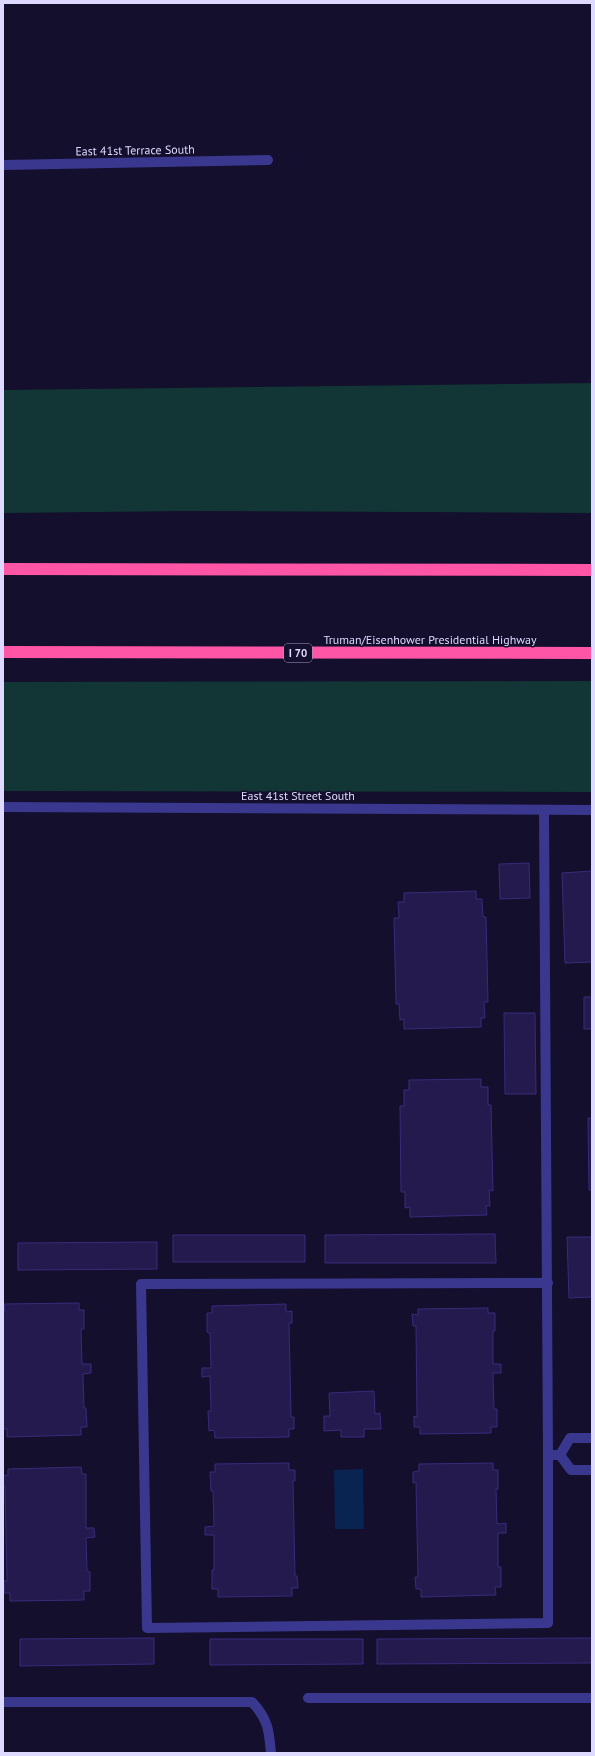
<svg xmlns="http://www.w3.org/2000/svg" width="595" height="1756" font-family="'PT Sans',sans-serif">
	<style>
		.green { fill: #123635 }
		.water { fill: #092451 }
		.building { fill: #241a4e; stroke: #3a2a7c }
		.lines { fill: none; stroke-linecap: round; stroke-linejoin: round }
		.lane { stroke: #3a378e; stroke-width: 10 }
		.street { stroke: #3a378e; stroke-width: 10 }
		.highway { stroke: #ff55a7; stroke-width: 12 }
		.labels { text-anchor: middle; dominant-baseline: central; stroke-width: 3; stroke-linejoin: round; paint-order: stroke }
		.shield { fill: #140f2c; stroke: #a19dc0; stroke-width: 1 }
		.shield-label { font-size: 11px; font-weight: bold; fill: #dedaff }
		.street-label { font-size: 12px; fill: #dedaff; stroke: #140f2c }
	</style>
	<rect width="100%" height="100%" fill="#140f2c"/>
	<path class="green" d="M592 383V513L186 511 3 513V390Z
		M592 681V792L3 791V682Z"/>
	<path class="water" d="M363 1469 364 1529H335L334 1470Z"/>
	<path class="building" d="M529 863 530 898 500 899 499 864Z
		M592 871V962L565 963 562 873Z
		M476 891V899H482L483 917H486L488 1002H484L485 1018H481V1027L404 1029V1019L400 1020 399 1004H396L394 918H399L398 902H404V893Z
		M584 997H592V1029H584Z
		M504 1013H535L536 1094H505Z
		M481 1079V1087H488V1105H491L493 1191 489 1190 490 1206H486L487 1215 410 1217V1207L405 1208V1192H401L400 1106H404V1090H409V1080Z
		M588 1118H592V1190H589Z
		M495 1234 496 1263H325V1235Z
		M173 1235H305V1262H173Z
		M567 1237H592V1297L569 1298Z
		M157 1242V1269L18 1270V1243Z
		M79 1303V1310H84V1329H81L82 1364H91V1373L83 1374 84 1408H86L87 1427H81V1435L7 1437V1429H3V1312H5L4 1304Z
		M286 1304V1312L292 1311V1323H289L291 1417H294V1429H289V1437L215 1438 214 1430 209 1431 208 1411H211L210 1376 202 1377V1368H211L210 1333 207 1332V1313H212V1306Z
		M488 1308V1313H495V1331H493V1364H501V1373H493L494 1409H497V1427H491V1433L420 1434V1427H414V1416L417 1417 416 1326H413L412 1314 418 1315V1309Z
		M374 1391 375 1414 380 1413 381 1429H364V1437H341V1430L324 1431V1416H330L329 1393Z
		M289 1463V1470H295V1481H293L295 1576H297L298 1588H292V1596L218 1597V1589H212V1570H214V1535H205V1527L214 1526 213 1491H211L210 1472H215V1464Z
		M493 1463V1470H498V1489H496L497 1524 506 1523V1533H498V1567H501V1587H495L496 1595 421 1597V1589H416L415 1577H418L416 1482 413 1483V1472L419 1471V1464Z
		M81 1467 82 1474H86V1528H94L95 1537 86 1538 87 1571 90 1572V1591H84V1600L10 1601V1593H4V1581H7L5 1487H3V1476L8 1475V1469Z
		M154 1638V1664L20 1666V1639Z
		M592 1638V1663L377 1664V1639Z
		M210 1639H363V1664L210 1665Z"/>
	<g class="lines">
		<path class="lane" d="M544 810 548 1455H560
			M548 1283 141 1284 147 1628 548 1623V1455
			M592 1438H570L560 1455 571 1470H592
			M308 1698H592
			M3 1702H252C268 1719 269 1730 271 1753"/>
		<path class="street" d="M3 165 268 160
			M3 807 592 810"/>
		<path class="highway" d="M3 569 592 570
			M3 652 592 653"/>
	</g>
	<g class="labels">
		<rect class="shield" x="284" y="644" width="28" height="18" rx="3"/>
		<g class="shield-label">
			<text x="298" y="653">I 70</text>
		</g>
		<g class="street-label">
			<text transform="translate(135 150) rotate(-1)">East 41st Terrace South</text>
			<text x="430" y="639">Truman/Eisenhower Presidential Highway</text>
			<text x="298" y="795">East 41st Street South</text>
		</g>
	</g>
	<rect width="595" height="1756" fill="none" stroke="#dedaff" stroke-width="8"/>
</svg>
